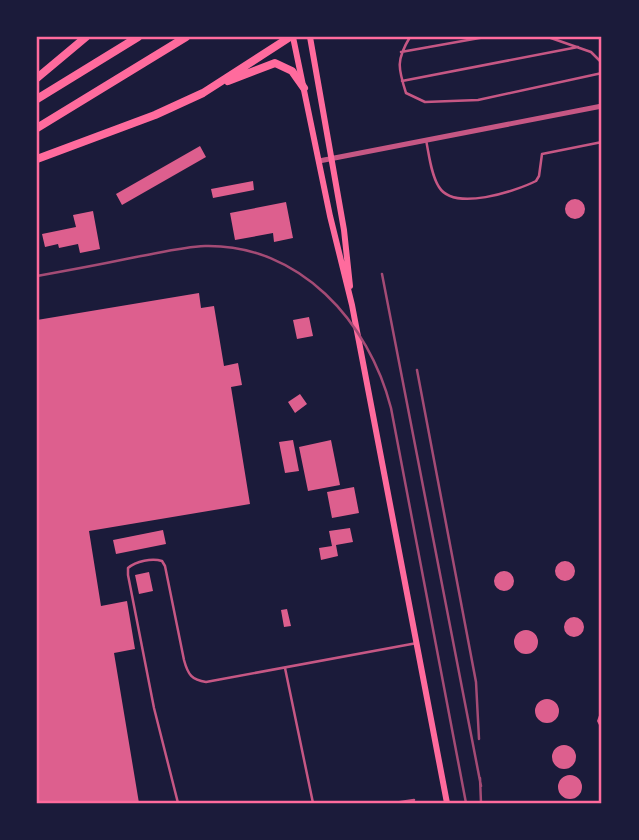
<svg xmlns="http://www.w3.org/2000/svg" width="639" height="840" font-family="'Source Sans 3',sans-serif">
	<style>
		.building { fill: #dd5f8e }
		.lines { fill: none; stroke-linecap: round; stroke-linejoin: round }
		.service { stroke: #c65784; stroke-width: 2.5 }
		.tertiary { stroke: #c65784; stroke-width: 5 }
		.secondary { stroke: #ff6b9d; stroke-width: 6 }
		.motorway { stroke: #ff6b9d; stroke-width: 8 }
		.rail { stroke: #a44b75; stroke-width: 2.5 }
		.neatline { fill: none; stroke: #ff6b9d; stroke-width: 2.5 }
	</style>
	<rect width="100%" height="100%" fill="#1b1b3a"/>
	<path class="building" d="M200 146 206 157 122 205 116 194Z
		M253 181 254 190 213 198 211 189Z
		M565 209a10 10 0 1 1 20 0a10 10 0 1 1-20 0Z
		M286 202 293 238 274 242 273 233 235 240 230 213Z
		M93 211 100 249 80 253 78 244 59 248 58 244 45 247 42 234 76 227 73 215Z
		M199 293 201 308 214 306 224 366 238 363 242 385 231 387 250 504 89 531 101 606 127 601 135 649 114 653 139 803H37V320Z
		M309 317 313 336 297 339 293 320Z
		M300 394 307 404 295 413 288 402Z
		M293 440 299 471 285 473 279 442Z
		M331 440 340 485 308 491 299 447Z
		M354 487 359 513 332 518 327 492Z
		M350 528 353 542 336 545 338 556 321 560 319 548 332 546 329 531Z
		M163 530 166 544 116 554 113 540Z
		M555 571a10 10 0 1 1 20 0a10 10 0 1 1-20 0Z
		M494 581a10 10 0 1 1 20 0a10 10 0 1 1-20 0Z
		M149 572 153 591 139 594 135 575Z
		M287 609 291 626 284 627 281 610Z
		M564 627a10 10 0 1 1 20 0a10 10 0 1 1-20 0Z
		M514 642a12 12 0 1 1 24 0a12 12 0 1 1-24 0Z
		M535 711a12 12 0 1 1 24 0a12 12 0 1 1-24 0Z
		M602 707V731L597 721Z
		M552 757a12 12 0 1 1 24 0a12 12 0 1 1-24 0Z
		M558 787a12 12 0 1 1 24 0a12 12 0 1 1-24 0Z"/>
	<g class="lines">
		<path class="service" d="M410 37C396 60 398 68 406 93L425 102 478 100 602 73
			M548 37 591 52 602 63
			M401 52 485 37
			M402 81 578 47
			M426 140C429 154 431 175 439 187 454 212 516 191 536 181L539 176 542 154 602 142
			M285 668 313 803
			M178 803 154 708 128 575V568C136 561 152 558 162 561L165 566 184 660C188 675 192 680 206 682L417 643
			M394 803 414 800"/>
		<path class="tertiary" d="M319 161 602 106"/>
		<path class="secondary" d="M293 37 330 216 352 305 447 803
			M310 37 344 230 350 286"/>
		<path class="motorway" d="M37 78 86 37
			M228 81 275 63 292 71 304 88
			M37 99 138 37
			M37 128 186 37
			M37 159 155 115 203 93 290 37"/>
		<path class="rail" d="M382 274 481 786
			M37 276C70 270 103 264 136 257 159 253 182 247 205 246 300 244 369 322 391 408L466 803
			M417 370 476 682 479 739
			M480 778 481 803"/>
	</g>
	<rect width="639" height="840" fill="none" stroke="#1b1b3a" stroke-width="77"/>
	<rect x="38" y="38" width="562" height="764" class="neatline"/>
</svg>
